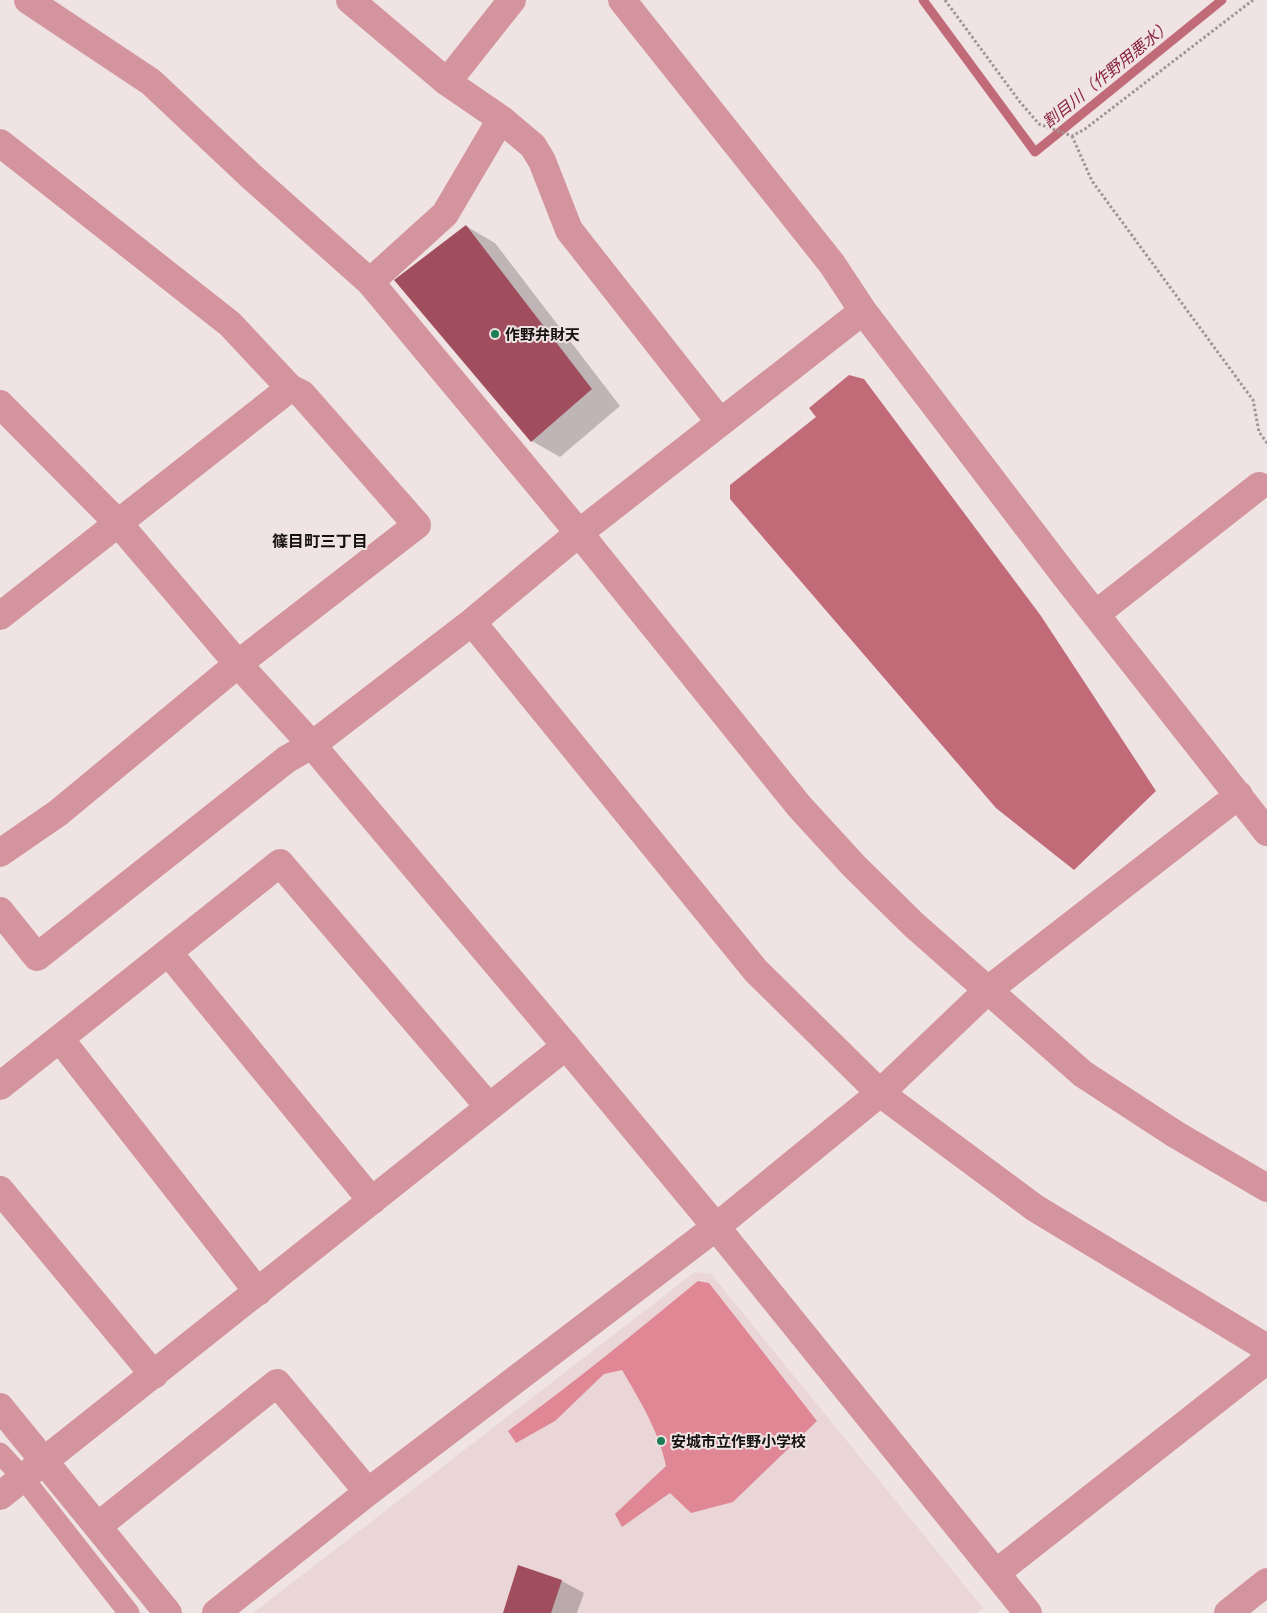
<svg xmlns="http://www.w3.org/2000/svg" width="1267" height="1613" font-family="'Space Grotesk','Noto Sans JP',sans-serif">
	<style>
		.built { fill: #ead5d7 }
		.forest { fill: #e08795 }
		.water { fill: #c16b79 }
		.shadow { fill: #0003 }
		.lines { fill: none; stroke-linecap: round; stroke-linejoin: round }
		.stream { stroke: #c16b79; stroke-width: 9 }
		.building { fill: #a04e5d }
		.path { stroke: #9e9596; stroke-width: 3; stroke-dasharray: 2.5 2.5; stroke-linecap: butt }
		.pedestrian { stroke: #d3949d; stroke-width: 21 }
		.minor { stroke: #d3949d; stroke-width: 28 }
		.tertiary { stroke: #d3949d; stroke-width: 28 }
		.poi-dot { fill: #1d7d54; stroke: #efe3e4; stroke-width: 2 }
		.labels { text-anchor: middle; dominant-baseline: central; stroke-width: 4; stroke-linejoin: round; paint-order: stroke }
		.poi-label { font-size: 15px; font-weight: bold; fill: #151111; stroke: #efe3e4; text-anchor: start }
		.water-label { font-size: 16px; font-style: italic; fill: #89213c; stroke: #efe3e4 }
		.neighbourhood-label { font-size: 16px; font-weight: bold; fill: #151111; stroke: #efe3e4 }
	</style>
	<rect width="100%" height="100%" fill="#efe3e4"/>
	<path class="built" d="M695 1272 711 1274 983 1608 977 1613H253Z"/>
	<path class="forest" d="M698 1281 709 1283 817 1421 733 1502 691 1513 670 1493 622 1527 615 1514 666 1466C659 1431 640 1401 622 1370L604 1374 555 1421 516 1443 508 1431C573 1383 636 1332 698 1281Z"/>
	<path class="water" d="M849 375 864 379 1041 616 1156 791 1074 870 996 808 730 499V485L816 417 809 408Z"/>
	<path class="shadow" d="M466 226 495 243 620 406 560 457 532 441Z
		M519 1567 562 1581 584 1593 577 1613H504Z"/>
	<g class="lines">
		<path class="stream" d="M923 0 1035 152 1222 0"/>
	</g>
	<path class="building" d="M466 225 592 389 531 442 394 280Z
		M518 1565 562 1580 551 1613H503Z"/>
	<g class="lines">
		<path class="path" d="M945 0 1020 102 1039 124 1072 136 1085 129 1253 0
			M1072 136 1092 181 1253 400 1259 432 1267 443"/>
		<path class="pedestrian" d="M0 1453 24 1479 129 1613"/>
		<path class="minor" d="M350 0 447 82 501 119 445 214 370 282
			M622 0 832 264 863 311 1066 577 1267 832
			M447 82 512 0
			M501 119 533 146 542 161 569 230 720 422
			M0 143 230 324 290 388 302 394 417 525 238 664 58 813 0 853
			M0 404 119 524 238 664 312 745
			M1096 614 1259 486
			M0 616 290 388
			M472 622 756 971 880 1093 1035 1208 1267 1348
			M0 911 37 957 287 759 312 745 472 622 579 533 863 311
			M168 952 372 1201
			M60 1039 258 1292
			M0 1086 280 863 489 1107
			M0 1190 154 1375
			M0 1407 168 1613
			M0 1496 566 1046
			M98 1526 277 1383 368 1492
			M216 1613 368 1492 716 1227 880 1093 988 990 1239 795
			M1228 1613 1267 1582"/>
		<path class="tertiary" d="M28 0 151 82 252 177 370 282 579 533 799 806 854 866 914 925 1083 1074 1175 1134 1267 1188
			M312 745 566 1046 716 1227 1028 1613
			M996 1573 1267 1360"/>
	</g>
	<g class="poi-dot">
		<circle cx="495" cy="334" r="5"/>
		<circle cx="661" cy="1441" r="5"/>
	</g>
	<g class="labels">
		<g class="poi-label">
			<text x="505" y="334">作野弁財天</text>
			<text x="671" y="1441">安城市立作野小学校</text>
		</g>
		<g class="water-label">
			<text transform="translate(1107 74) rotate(-39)">割目川（作野用悪水）</text>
		</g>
		<g class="neighbourhood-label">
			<text x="320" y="541">篠目町三丁目</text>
		</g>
	</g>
</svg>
